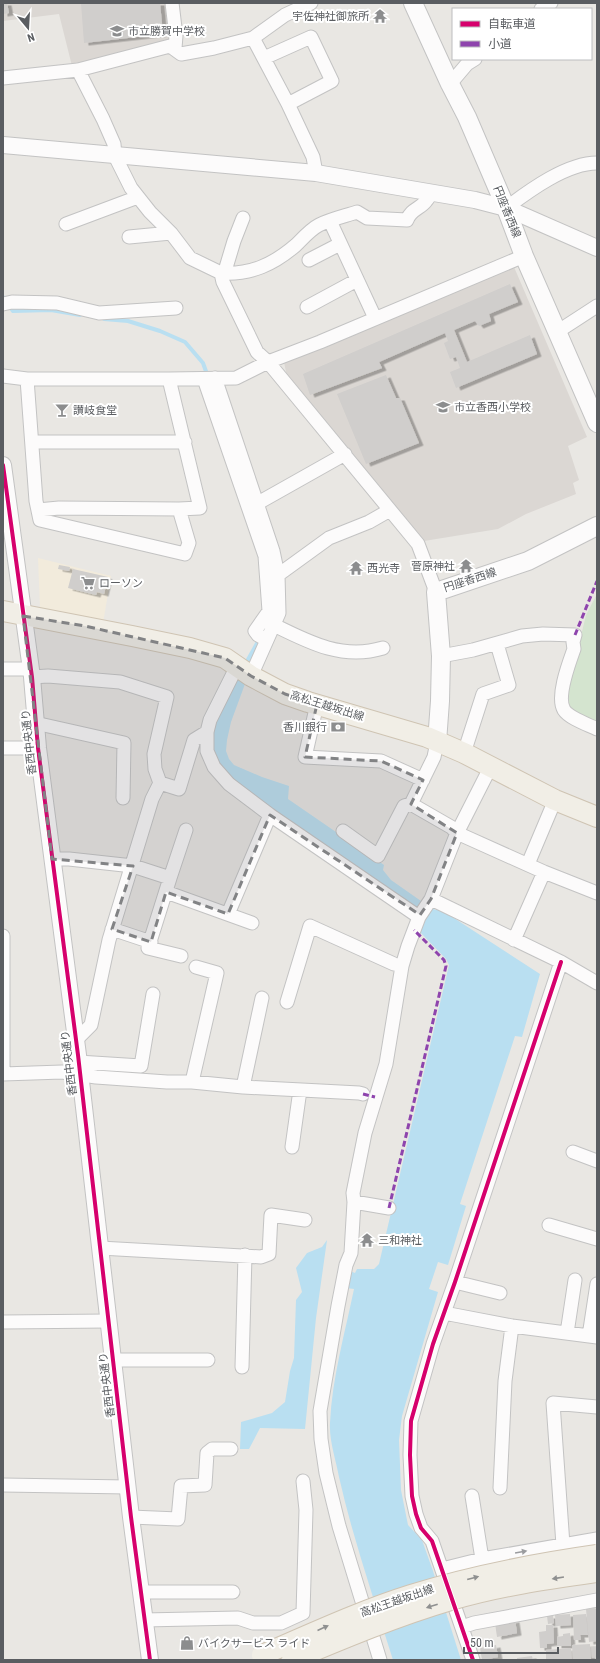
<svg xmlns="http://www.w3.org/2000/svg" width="600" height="1663" font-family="'Roboto Condensed','Noto Sans JP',sans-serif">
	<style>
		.commercial { fill: #f2ebdc }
		.education { fill: #dbd7d3 }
		.green { fill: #d4e4cf }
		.water { fill: #b9dff1 }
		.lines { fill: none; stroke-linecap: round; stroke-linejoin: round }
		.stream { stroke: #b9dff1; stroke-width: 4 }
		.building { fill: #d0cecc; filter: url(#shadow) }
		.minor-casing { stroke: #c3c3c3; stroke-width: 15 }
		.tertiary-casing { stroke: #c3c3c3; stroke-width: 18 }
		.secondary-casing { stroke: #c3c3c3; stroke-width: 20 }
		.primary-casing { stroke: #cfc4b3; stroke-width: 22 }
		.minor { stroke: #fcfbfb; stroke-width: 13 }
		.tertiary { stroke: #fcfbfb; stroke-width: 16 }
		.secondary { stroke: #fcfbfb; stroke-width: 18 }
		.primary { stroke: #f1eee6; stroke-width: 20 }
		.primary-bridge-casing { stroke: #cfc4b3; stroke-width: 22; stroke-linecap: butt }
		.primary-bridge { stroke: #f1eee6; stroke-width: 20 }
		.quiet { stroke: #8e44ad; stroke-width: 3; stroke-dasharray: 6 3; stroke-linecap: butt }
		.cycleway-casing { stroke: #fff; stroke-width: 6 }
		.cycleway { stroke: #d6006c; stroke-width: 4 }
		.oneway { fill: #9b9c9f }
		.oneway2 { fill: #8f9090 }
		.marked { fill: #828385; fill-opacity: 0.2; stroke: #828385; stroke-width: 3; stroke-dasharray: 8 5; stroke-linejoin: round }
		.labels { text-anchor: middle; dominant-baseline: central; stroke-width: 4; stroke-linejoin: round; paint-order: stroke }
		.poi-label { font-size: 11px; fill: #5a5d61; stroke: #fff; text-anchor: start }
		.street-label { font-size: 11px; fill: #5a5d61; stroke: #fff }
	</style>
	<defs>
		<filter id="shadow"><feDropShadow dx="4.5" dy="2.5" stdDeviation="0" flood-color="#0004"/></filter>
	</defs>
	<rect width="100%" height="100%" fill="#e9e7e3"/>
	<path class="commercial" d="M38 558 111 576 103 623 44 612 40 607Z"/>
	<path class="education" d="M3 3H169L172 41 72 66 59 14 3 21Z
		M514 267 587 437 568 446 579 480 573 483 576 494 526 514 498 529 424 541 287 377 284 362Z"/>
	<path class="green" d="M597 594V723L569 710 567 695 586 615Z"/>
	<path class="water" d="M256 641 260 643 231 722 227 740 226 751 229 759 234 765 262 777 289 786 288 799 384 865 383 870 391 880 431 908 436 910 440 909 540 974 522 1037 515 1036 460 1204 466 1206 448 1265 438 1262 429 1289 438 1292 402 1416 399 1440 401 1490 408 1525 422 1540 433 1571 461 1660H393C374 1599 353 1539 339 1477 336 1460 329 1441 330 1423 332 1378 345 1333 354 1289L346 1288 351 1276 349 1274 350 1271 355 1273 357 1269H374L379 1264 449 965 446 959 419 931 413 907 237 784C226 773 214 762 211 746 207 722 244 664 256 641Z
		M327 1240 316 1318 305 1429 260 1428 249 1449H240L241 1422 272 1413 285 1402 290 1371 294 1358 296 1300 302 1292 296 1268 307 1253 322 1247Z"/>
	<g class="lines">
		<path class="stream" d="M3 297 13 311 51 310 80 315
			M104 319 128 321 160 331 185 342 203 363 208 377"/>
	</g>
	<path class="building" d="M3 3H7L9 13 3 14Z
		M81 3H160L163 34 84 43Z
		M510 284 518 302 489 314 491 321 479 326 475 321 454 330 467 362 530 335 537 354 456 388 450 372 460 368 456 357 450 359 444 343 448 341 445 333 379 362 382 368 310 395 303 374Z
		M386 375 396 398H400L419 443 366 464 337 394Z
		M59 565 70 567 69 571 58 569Z
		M73 569 108 577 104 594 97 592 96 595 68 588Z
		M594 1608 597 1609V1641L589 1642 586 1609Z
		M570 1614 571 1625 556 1626 555 1615Z
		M586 1614 588 1635H580L581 1640H574L573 1615Z
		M547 1616H553L554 1623 548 1624Z
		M515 1620 517 1633 497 1637 495 1623Z
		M546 1625H553L554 1643 547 1644V1648H540L539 1632 546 1631Z
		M570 1633 571 1646H557V1637L563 1636V1634Z
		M590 1644 591 1660H573L572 1645Z
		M496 1645 498 1657 482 1660 480 1648Z
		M597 1646V1657L592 1658 591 1647Z
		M571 1648 572 1660H546V1650Z
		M532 1656 533 1660H517V1658Z"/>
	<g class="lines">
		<defs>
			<path id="minor" d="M172 3 176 36 175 48
				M541 9 551 3
				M253 38 288 104 313 157 316 173
				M264 58 311 37 332 81 288 104
				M78 70 103 119 114 144 115 156 131 188 150 212 171 233 190 258 221 273 223 282 257 352 268 362 418 544 436 592
				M3 78 78 70 170 46 181 54 214 48 253 38 285 15 311 3
				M450 84 467 64 475 59
				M506 208C530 190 567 163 597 163
				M330 221 375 318
				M66 224 138 197
				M129 237 171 233
				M309 260 340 244
				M221 273C251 275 274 264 296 245 303 238 311 229 319 225 331 219 345 216 357 212L367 218 407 220C411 209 420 209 426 201 428 199 430 195 431 192
				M221 273 225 271 234 241 243 218
				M3 304 12 302 57 303 99 313 176 308
				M307 307 357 280
				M557 332 597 306
				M3 376 27 379H169L236 378 268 362 320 342 524 256
				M215 378 273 551 278 575 279 613 251 676
				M27 379 36 501 40 520 185 554 189 543 179 509 200 508 169 379
				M204 379 265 556 269 611 255 631 258 635 267 640
				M32 442H185
				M250 506 258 503 345 454
				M38 510 59 508 179 509
				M278 575 329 538 369 522 390 510
				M274 625C310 643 343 660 383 648
				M441 656 473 650 522 636 543 634 575 635 573 642 574 649C569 663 556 697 564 710 569 718 589 725 597 729
				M237 666 210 720 207 732V751L214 767 229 784 270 815 419 917
				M3 669H30
				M32 677 48 676 120 682 167 697 154 754 155 769 160 783 179 789 194 740 207 732
				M317 704 305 757 381 761 423 780
				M35 723 124 743 123 798
				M437 742 434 757 411 804 451 827 457 833 431 899 561 962 597 983
				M3 748H38
				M464 753 483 694 509 685 497 644
				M490 768 457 833 544 872 597 893
				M343 831 378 856 404 806 411 804
				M52 859H69L133 866 170 878 186 830
				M528 864 555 800
				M170 878 148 948 181 956
				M166 892 252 923
				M228 914 270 815
				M112 929 151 942
				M3 936V1074
				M514 940 544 872
				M287 1002 310 926 394 964 402 966
				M76 1040 91 1025 109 940 152 799 160 783
				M78 1062 141 1066 153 994
				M3 1074 62 1072 96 1077 167 1082H192L243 1087 359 1093 363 1094
				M192 1082 217 973 196 967
				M243 1087 262 998
				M292 1147 300 1090
				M573 1152 597 1161
				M354 1202 353 1193 365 1133 386 1064 402 966 408 946 419 917 431 899
				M549 1225 597 1239
				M100 1248 261 1257 269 1254 271 1215 305 1220
				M455 1282 500 1293
				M444 1313 512 1326 597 1337
				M3 1322 108 1321
				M567 1333 575 1280
				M589 1336 597 1284
				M113 1360H208
				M242 1367 245 1255
				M3 1485 128 1487
				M500 1488 505 1381 512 1326
				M472 1496 482 1559
				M131 1517 178 1519 181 1486 205 1485 207 1453 212 1449H231
				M563 1545 553 1403 597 1407
				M442 1569 482 1559 597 1539
				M141 1592H233
				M144 1620 238 1618 253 1623H281L303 1613 306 1510 303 1481
				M462 1627 474 1623 597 1600
				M380 1660 339 1526 326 1473 321 1439 320 1411 338 1306 346 1265 351 1253 354 1202 389 1208
				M473 1660 432 1541 421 1528 416 1514 412 1496 410 1455 411 1421 433 1344 455 1282 561 962"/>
			<path id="tertiary" d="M3 145 316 173 475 200 506 208 597 248
				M3 465 32 677 38 748 78 1055 131 1517 150 1660"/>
			<path id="secondary" d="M413 3 450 84 467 117 506 208 524 256 597 423
				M437 742 440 701 441 656 436 592 528 561 597 526"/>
			<path id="primary" d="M3 611 132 636 190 648 225 658 251 676 285 694 308 702 427 737 464 753 555 800 597 817"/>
		</defs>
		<use href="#minor" class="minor-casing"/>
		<use href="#tertiary" class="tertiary-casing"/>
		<use href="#secondary" class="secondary-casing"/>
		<use href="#primary" class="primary-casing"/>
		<use href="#minor" class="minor"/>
		<use href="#tertiary" class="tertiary"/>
		<use href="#secondary" class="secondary"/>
		<use href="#primary" class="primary"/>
		<defs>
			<path id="primary-bridge" d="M262 1655C311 1634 360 1611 411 1595 472 1576 534 1564 597 1555
				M292 1660C344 1638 397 1616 451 1600 498 1586 548 1579 597 1572"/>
		</defs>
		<use href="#primary-bridge" class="primary-bridge-casing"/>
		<use href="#primary-bridge" class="primary-bridge"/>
		<path class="quiet" d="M575 635 597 581
			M363 1094 375 1097
			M389 1208 446 966 444 960 414 930"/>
		<defs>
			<path id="cycleway" d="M3 465 32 677 38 748 78 1055 131 1517 150 1660
				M473 1660 432 1541 421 1528 416 1514 412 1496 410 1455 411 1421 433 1344 455 1282 561 962"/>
		</defs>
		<use href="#cycleway" class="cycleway-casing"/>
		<use href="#cycleway" class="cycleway"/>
	</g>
	<defs><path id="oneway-solid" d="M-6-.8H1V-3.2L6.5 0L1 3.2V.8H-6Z"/></defs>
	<use class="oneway" href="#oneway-solid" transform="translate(521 1552) rotate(-10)"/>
	<g class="oneway2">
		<use href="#oneway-solid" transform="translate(473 1578) rotate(-15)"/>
		<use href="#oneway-solid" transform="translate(558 1578) rotate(171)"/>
		<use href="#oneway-solid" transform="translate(432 1606) rotate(162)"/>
		<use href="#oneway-solid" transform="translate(323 1628) rotate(-24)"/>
	</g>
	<path class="marked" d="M23 616 85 626 225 658 251 676 285 694 317 704 305 757 381 761 423 780 411 804 457 833 431 899 420 915 270 815 228 914 166 892 151 942 112 929 133 866 52 859Z"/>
	<defs>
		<symbol id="temple-bare" viewBox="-9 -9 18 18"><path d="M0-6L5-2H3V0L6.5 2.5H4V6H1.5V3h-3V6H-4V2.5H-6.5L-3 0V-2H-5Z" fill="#8c8d8e" stroke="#fff" stroke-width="2.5" paint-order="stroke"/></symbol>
		<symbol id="school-bare" viewBox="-9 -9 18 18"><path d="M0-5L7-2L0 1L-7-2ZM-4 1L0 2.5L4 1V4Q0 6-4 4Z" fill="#8c8d8e" stroke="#fff" stroke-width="2.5" paint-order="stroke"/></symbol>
		<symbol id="bar-bare" viewBox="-9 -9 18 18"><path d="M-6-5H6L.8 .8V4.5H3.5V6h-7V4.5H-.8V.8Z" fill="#8c8d8e" stroke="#fff" stroke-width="2.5" paint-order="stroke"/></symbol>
		<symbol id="supermarket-bare" viewBox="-9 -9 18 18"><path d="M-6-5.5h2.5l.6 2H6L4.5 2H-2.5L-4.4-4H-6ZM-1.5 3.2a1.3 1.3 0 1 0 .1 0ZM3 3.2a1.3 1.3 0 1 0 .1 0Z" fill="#8c8d8e" stroke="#fff" stroke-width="2.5" paint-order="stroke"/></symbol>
		<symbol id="bank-bare" viewBox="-9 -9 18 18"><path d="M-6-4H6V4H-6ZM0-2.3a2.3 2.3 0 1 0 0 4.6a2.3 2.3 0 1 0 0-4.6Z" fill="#8c8d8e" stroke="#fff" stroke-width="2.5" paint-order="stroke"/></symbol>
		<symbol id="shop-bare" viewBox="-9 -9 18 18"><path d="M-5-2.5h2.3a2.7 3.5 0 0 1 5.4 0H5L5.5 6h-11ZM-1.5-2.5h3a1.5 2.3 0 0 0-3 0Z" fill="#8c8d8e" stroke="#fff" stroke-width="2.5" paint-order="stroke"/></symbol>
	</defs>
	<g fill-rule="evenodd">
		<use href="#temple-bare" x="370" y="6" width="20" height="20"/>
		<use href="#school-bare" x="107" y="21" width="20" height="20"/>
		<use href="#school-bare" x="433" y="397" width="20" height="20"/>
		<use href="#bar-bare" x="52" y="400" width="20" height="20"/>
		<use href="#temple-bare" x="456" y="556" width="20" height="20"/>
		<use href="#temple-bare" x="346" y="558" width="20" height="20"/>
		<use href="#supermarket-bare" x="78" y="573" width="20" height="20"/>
		<use href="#bank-bare" x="328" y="717" width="20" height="20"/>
		<use href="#temple-bare" x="357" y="1230" width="20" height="20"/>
		<use href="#shop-bare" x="177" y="1633" width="20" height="20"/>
	</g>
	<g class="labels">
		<g class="poi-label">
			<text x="369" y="16" text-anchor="end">宇佐神社御旅所</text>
			<text x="128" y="31">市立勝賀中学校</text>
			<text x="454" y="407">市立香西小学校</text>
			<text x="73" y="410">讃岐食堂</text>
			<text x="455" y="566" text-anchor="end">菅原神社</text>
			<text x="367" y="568">西光寺</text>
			<text x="99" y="583">ローソン</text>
			<text x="327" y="727" text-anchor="end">香川銀行</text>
			<text x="378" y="1240">三和神社</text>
			<text x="198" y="1643">バイクサービス ライド</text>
		</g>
		<g class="street-label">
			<text transform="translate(507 212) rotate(68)">円座香西線</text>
			<text transform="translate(470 580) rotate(-18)">円座香西線</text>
			<text transform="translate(327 706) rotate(17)">高松王越坂出線</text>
			<text transform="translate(29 742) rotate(-96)">香西中央通り</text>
			<text transform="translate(69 1063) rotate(-97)">香西中央通り</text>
			<text transform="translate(107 1385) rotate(-97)">香西中央通り</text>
			<text transform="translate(397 1601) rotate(-19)">高松王越坂出線</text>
		</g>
	</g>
	<rect width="600" height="1663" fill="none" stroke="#5a5d61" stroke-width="8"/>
	<rect x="452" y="8" width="140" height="52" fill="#ffffff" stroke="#bdbec0"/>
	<rect x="460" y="21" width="20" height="6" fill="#d6006c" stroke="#bdbec0"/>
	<text x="488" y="28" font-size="12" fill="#5a5d61">自転車道</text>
	<rect x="460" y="41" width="20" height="6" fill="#8e44ad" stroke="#bdbec0"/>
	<text x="488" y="48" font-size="12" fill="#5a5d61">小道</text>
	<g transform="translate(28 28) rotate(162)" stroke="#ffffff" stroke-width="3" paint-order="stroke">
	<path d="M0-3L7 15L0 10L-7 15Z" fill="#5a5d61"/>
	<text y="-6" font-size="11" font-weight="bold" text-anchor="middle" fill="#5a5d61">N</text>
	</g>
	<path d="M464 1647v6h94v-6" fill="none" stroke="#5a5d61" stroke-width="2"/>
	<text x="470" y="1647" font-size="12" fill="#5a5d61" stroke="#ffffff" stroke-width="3" paint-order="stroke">50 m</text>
</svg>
